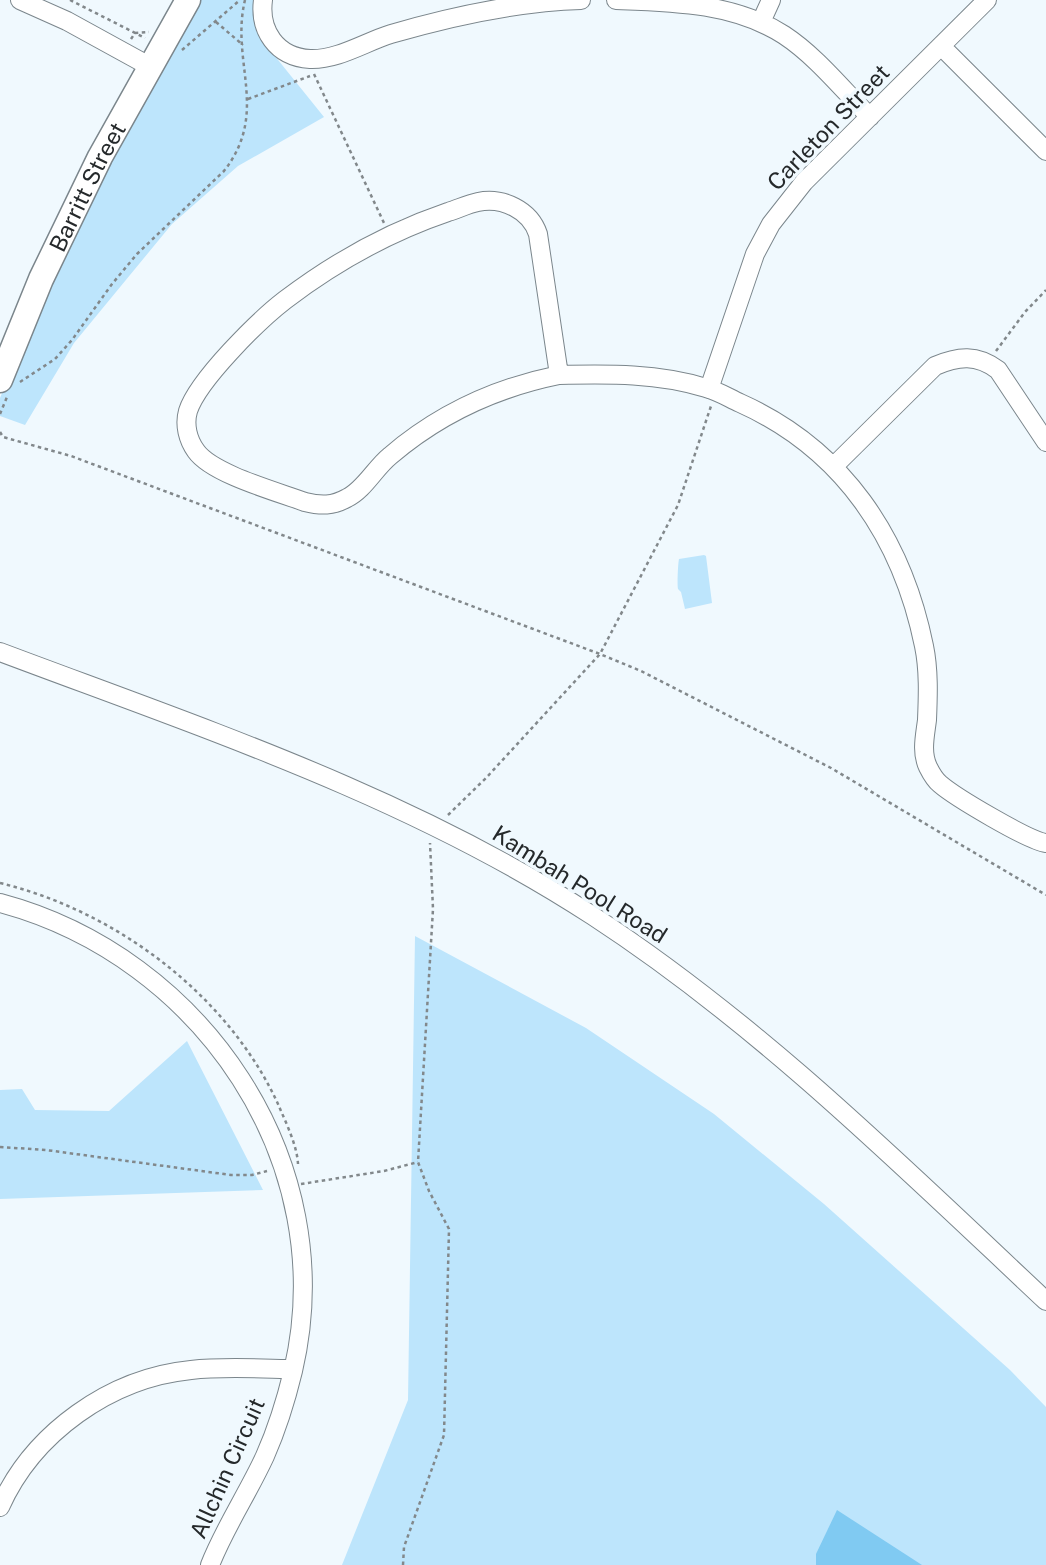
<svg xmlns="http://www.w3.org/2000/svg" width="1046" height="1565" font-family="'Public Sans',sans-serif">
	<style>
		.green { fill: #bde5fc }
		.water { fill: #80caf2 }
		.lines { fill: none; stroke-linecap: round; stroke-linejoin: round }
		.street-casing { stroke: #7b868c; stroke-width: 20 }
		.secondary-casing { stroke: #7b868c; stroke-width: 27 }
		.path { stroke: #82888b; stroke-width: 2.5; stroke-dasharray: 3.5 3.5; stroke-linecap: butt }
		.street { stroke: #fff; stroke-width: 18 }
		.secondary { stroke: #fff; stroke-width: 24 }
		.labels { text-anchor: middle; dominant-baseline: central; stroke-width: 7; stroke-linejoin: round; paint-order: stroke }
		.street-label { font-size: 23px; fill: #25292b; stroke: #f0f9fe }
	</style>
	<rect width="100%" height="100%" fill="#f0f9fe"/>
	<path class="green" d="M193 0H255L262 40 324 117 238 166 172 224 74 343 25 425 0 416V398L57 258Z
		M704 555 706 556 712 603 685 609 681 592 678 589C677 585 678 563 679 559Z
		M415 936 586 1028 714 1114 824 1204 1010 1370 1046 1407V1565H342L408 1400Z
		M187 1041 263 1190 0 1199V1090L22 1089 35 1110 109 1111Z"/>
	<path class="water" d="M837 1510 922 1565H816V1554Z"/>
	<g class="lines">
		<defs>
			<path id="street" d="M20 0 67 21 149 66
				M263 0C259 30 276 57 310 59 338 60 365 42 391 34 453 16 516 2 581 0
				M616 0C673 2 734 3 784 35 816 56 843 90 870 117
				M761 22 771 0
				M941 46 1046 151
				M559 375C495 388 439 414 390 456 375 468 364 490 347 498 333 506 321 506 305 502 278 492 212 474 196 451 188 440 184 425 188 411 198 380 259 320 285 300 335 262 389 232 448 212 458 209 468 204 478 202 503 197 530 210 538 234L559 375C609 374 658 373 706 388 718 391 729 398 740 403 843 449 902 538 924 646 929 670 928 696 927 720 925 736 921 752 928 767 931 773 935 780 940 784 955 797 1029 841 1046 843
				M709 389 755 254 771 224 804 182 987 0
				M834 466 935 366C958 356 977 354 998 370L1046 442
				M0 652C202 728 411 797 593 916 760 1025 901 1165 1046 1301
				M0 903C202 957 342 1162 293 1371 286 1400 277 1429 265 1456 248 1493 225 1527 210 1565
				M0 1507C33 1433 110 1378 191 1370 225 1366 260 1369 293 1369"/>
			<g id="secondary">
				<path id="s1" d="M0 380 41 279 100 157 188 0"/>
			</g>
		</defs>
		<use href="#street" class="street-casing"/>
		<use href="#secondary" class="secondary-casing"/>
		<path class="path" d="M70 0 145 38
			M216 22 243 45
			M131 39 135 33 149 32
			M182 50 240 0
			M314 74 384 223
			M248 99 310 76
			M996 351 1025 312 1046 290
			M20 382 55 359 72 340 112 284 137 254 224 171C270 112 230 62 245 0
			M0 414 7 397
			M0 432 3 437 71 456 600 654 641 671 831 768 1046 895
			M448 815 486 778 600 654 678 505 711 406
			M0 883C116 911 228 995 278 1104 286 1123 297 1145 298 1164
			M0 1147 46 1150 231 1175H252L267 1171
			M301 1184 384 1171 418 1162
			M403 1565 404 1547 444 1435 449 1229 429 1191 418 1162 433 909 430 843"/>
		<use href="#street" class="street"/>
		<use href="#secondary" class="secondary"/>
	</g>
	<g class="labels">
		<g class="street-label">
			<text transform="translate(828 127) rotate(-46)">Carleton Street</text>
			<text stroke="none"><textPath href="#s1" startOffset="212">Barritt Street</textPath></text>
			<text transform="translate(580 884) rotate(32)">Kambah Pool Road</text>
			<text transform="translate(227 1468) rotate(-66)">Allchin Circuit</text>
		</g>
	</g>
</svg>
